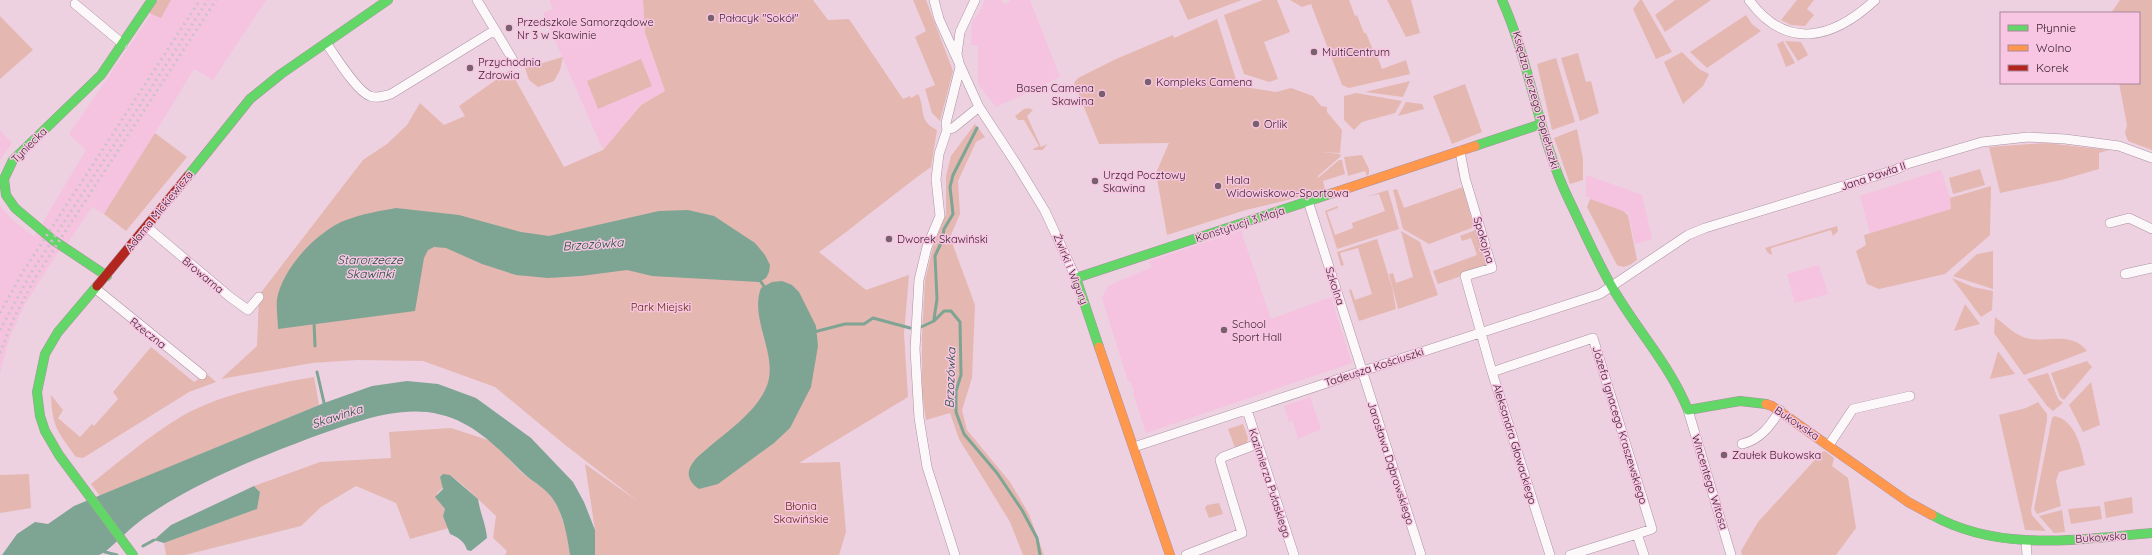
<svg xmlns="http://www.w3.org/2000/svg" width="2152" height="555" font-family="Quicksand,sans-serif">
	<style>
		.built { fill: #f5c2df }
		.green { fill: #e5b7b1 }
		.water { fill: #7ea494 }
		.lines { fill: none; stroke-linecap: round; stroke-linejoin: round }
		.stream { stroke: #7ea494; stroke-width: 3 }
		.street-casing { stroke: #aa93a1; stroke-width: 10 }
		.fast-casing { stroke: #aa93a1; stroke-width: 10 }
		.slow-casing { stroke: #aa93a1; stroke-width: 10 }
		.jam-casing { stroke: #aa93a1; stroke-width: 10 }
		.street { stroke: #fcf8fa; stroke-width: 9 }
		.fast { stroke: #63d668; stroke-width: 9 }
		.slow { stroke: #ff974d; stroke-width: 9 }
		.jam { stroke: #b3261e; stroke-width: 9 }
		.rail { stroke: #ccc3c8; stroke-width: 3; stroke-dasharray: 2 4; stroke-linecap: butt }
		.poi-dot { fill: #79606f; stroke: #f8c6e2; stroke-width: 1.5 }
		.labels { text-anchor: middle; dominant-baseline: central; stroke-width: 3; stroke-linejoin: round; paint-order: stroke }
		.poi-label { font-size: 11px; fill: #3b2331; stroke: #f8c6e2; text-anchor: start }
		.street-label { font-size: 11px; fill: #3b2331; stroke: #f8c6e2 }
		.park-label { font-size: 11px; fill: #5d260b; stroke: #f8c6e2 }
		.water-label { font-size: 12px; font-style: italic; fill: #184d38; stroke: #f8c6e2 }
	</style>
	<rect width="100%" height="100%" fill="#edd1e1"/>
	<path class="built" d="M161 0H266L213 80 194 69 111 205 104 214 92 207 63 250 60 249 24 306 9 339 0 373V206L14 221 34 237 86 150 69 134Z
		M549 0H643L645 33 665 91 640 105 603 150 543 13 553 9Z
		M985 0H1001L1005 5 1011 0H1030L1060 77 996 107 978 84V45H971L972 21 979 13Z
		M0 130 12 143 0 160Z
		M1941 170 1950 198 1951 209 1870 233 1860 196Z
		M1586 175 1642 195 1652 239 1635 244 1628 211 1621 215 1586 196Z
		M1242 230 1243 237 1271 319 1331 297 1352 363 1146 433 1133 393 1134 391 1131 382 1128 381 1102 298 1108 286 1152 267 1149 261Z
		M1819 265 1828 294 1795 303 1787 274Z
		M1310 397 1321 429 1298 439 1293 421 1289 422 1284 406Z"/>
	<path class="green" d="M158 0H171L161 18 149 13Z
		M643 0H813L828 20 849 19 903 99 910 96 911 98 918 94C926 108 917 120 937 130L931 167C893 194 857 225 819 252L866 290 909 275 904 334 908 397 799 463 840 462 846 532 839 555H595V530L585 464 639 502 564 444 495 387 423 361 357 360 312 363 221 379 257 346 259 295 363 160 387 144 407 125 420 103 444 125 465 116 459 106 510 70 564 167 603 150 641 105 665 91 645 33Z
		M913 0H926L953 71 940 121 932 113 925 89 935 85 915 37 926 31Z
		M1179 0H1242L1188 20Z
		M1263 0H1277L1290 32 1264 42 1278 79 1269 82 1244 74 1224 15Z
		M1290 0H1349L1355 16 1357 15 1364 33H1366L1373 50H1375L1382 69 1406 60 1410 74 1349 88 1342 85 1311 4 1302 7Z
		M1387 0H1411L1420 33 1406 37Z
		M1640 0H1642L1672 52 1656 59 1633 9Z
		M1675 0H1711L1665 32 1655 15Z
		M1797 0H1814L1807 9 1814 15 1805 26 1791 25 1781 20Z
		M2120 0H2152V150L2128 141 2125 133 2127 125 2119 83H2139V13H2111Z
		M1746 15 1752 24 1761 31 1707 68 1690 52Z
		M0 16 33 50 0 79Z
		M1217 19 1238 86 1276 92 1291 88 1313 96 1321 106 1327 107V112L1342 130 1340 153 1321 152 1340 154 1341 156 1318 176V178L1339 160H1342L1345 174 1323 181 1325 189 1316 193 1246 210 1167 235 1156 173 1169 143 1099 144 1074 83 1078 78 1116 59 1173 35 1174 38Z
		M1783 41 1795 63 1786 67 1777 44Z
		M1785 41 1801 42 1808 55 1798 61Z
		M1682 52 1699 69 1709 74 1703 86 1683 104 1664 62Z
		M1578 53 1586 82 1591 81 1599 113 1580 121 1561 58Z
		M563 57 560 70 554 81 538 87 529 80 525 68Z
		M1556 58 1575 122 1552 130 1537 64Z
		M641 59 652 86 598 109 587 81Z
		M1410 81 1403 97 1365 92Z
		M1465 84 1482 132 1452 144 1433 96Z
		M1356 93 1402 101 1395 113 1362 122 1354 130 1344 120V96Z
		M1406 102 1422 104 1424 109 1398 116Z
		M1029 108 1033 110 1027 116 1041 147 1047 144 1043 150H1034L1033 149 1039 146 1024 120H1018L1015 116 1024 109Z
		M975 124 985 137 976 142 958 181 960 214 950 237 975 305 972 378 962 410 967 430 1010 482 1029 514 1044 555H1023L1010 522 959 439 950 413 926 420 922 392V335L925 281 933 247 946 214V176L951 156Z
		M1577 129 1583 159V180L1570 184 1554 138Z
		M155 133 187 157 126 231 104 214Z
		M2046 143 2109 150 2099 153V169L2061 180 2000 193 1989 147Z
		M1362 155 1369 169V174L1367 176 1365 171 1348 176 1344 157Z
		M1460 166 1471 193 1465 196 1474 227 1429 244 1403 229 1393 190 1397 189 1404 208 1463 187 1457 167Z
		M1980 169 1985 185 1953 194 1949 178Z
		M1991 186 1990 235 1945 274 1879 289 1867 284 1856 251 1866 245 1864 235 1951 209 1950 198Z
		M1388 190 1399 229 1337 249 1325 211 1338 206V208L1327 212 1335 235 1353 228 1352 223 1385 211 1379 194 1366 197Z
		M1590 199 1623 211 1628 215 1637 260C1630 265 1625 269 1617 265L1587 207Z
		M1837 226 1838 231 1833 236 1831 230 1771 248 1772 255 1768 253 1765 248Z
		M1483 227 1494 265 1438 284 1433 271 1477 255 1471 238 1462 241 1460 236Z
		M1401 231 1420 242 1438 295 1398 309 1389 274 1393 273 1396 283 1413 277Z
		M1377 239 1392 287 1396 309 1359 321 1349 290 1351 289 1355 300 1372 294 1358 248 1340 253 1344 265 1341 266 1337 252Z
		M1993 251V289L1953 276 1977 254Z
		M1952 278 1973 287 1993 291 1992 310 1981 317Z
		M1965 304 1980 324 1954 331Z
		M1995 317C2003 323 2013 333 2023 337 2043 345 2070 329 2087 351L2024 375 1994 333Z
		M151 347 194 382 207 374 216 382 189 392 83 458 76 457C58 432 52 427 51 395L63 410 58 418 80 437 92 424 94 426 118 399 113 392Z
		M1998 351 2015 374 1990 379Z
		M2087 361 2092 367 2064 400 2060 397 2051 373Z
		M2048 373 2058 399 2063 403 2053 411 2047 406 2027 379Z
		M314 377 319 405 100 496 91 484C120 461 150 435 182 416 218 395 273 384 314 377Z
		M2091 382 2100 425 2083 432 2069 405Z
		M2038 402 2047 414V420L2031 510 2032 515 2046 531 2025 530 1999 415 2026 408Z
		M2054 416C2076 420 2081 448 2085 465L2059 472 2056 481 2061 506 2037 514 2034 509 2052 418Z
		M1243 424 1248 438 1247 443 1235 448 1228 429Z
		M451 428 491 441 521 472 549 493 558 508 567 533 570 555H505L507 551 493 538 496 516 463 485 450 475 440 477 444 487 437 493 439 502 445 509 443 516 449 528 410 539 396 503 356 486 321 507 301 526 185 555H166L164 543 256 509 260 492 254 486 320 462 391 458 389 432Z
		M1825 451 1834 458 1832 466 1848 478 1856 528 1836 555H1742L1741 551 1758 522 1822 452Z
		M29 474 31 508 0 513V475Z
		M2132 497 2133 513 2106 518 2104 502Z
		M1219 503 1223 514 1209 518 1205 508 1207 505Z
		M2100 506 2102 519 2071 524 2068 509Z
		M2062 510 2065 532 2054 533 2039 516Z"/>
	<path class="water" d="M396 208 459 215 521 232 549 236 659 211 688 210 714 216 755 243 765 255 770 265 769 272 766 278 759 282 652 276 627 270 581 276 548 278 516 275 482 264 446 248 434 247 428 250 424 258 415 311 278 329C278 320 276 308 277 299 282 269 317 231 346 220 362 214 379 211 396 208Z
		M782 281 792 285 799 292 816 326 818 346 811 387 790 428 774 443 718 484 699 489C690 483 685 474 692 464 696 457 704 452 709 447 728 431 751 415 763 394 784 360 748 322 761 288L772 282Z
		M407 381 438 384 476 398 531 438 573 482 584 502 595 530V555H570C567 535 563 509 548 493 539 484 527 478 518 468 491 441 467 417 427 412 388 408 347 425 310 438 252 460 195 483 144 518 130 528 118 541 105 552L99 555H2L17 534 35 522 48 524 74 506 324 403 372 386Z
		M443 474 450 475 478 499C480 513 486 524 487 538L471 551 467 550C465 542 458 537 450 534L443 516 445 509 435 497 443 489 440 477Z
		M254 486 260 492 257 509 164 543 154 540 171 525Z"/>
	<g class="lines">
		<path class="stream" d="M759 279 766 289
			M934 319 937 299 935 256 942 241 944 229 953 214 950 187 953 175 977 128
			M314 322 315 346
			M921 327 934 321 944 311H951L960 322 961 375 956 391V412L964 434 997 473 1022 510 1037 538 1040 555
			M814 332 845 324H864L873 318 910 328
			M317 372 325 407
			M143 546 154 540
			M103 549 105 552 117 555"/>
		<defs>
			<path id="street" d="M477 0 513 60
				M934 0 939 19 979 107 1017 165 1045 211 1076 278
				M1749 0C1787 52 1834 38 1875 0
				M75 4 123 44
				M326 43C335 55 356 91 370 96 377 99 384 96 391 94L495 30
				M947 130 953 128 979 107
				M1460 151 1465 178 1492 268 1465 276 1492 372 1550 555
				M1308 201 1421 555
				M2110 223 2129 218 2152 229
				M147 227 230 297 248 310 259 297
				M2125 274 2152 268
				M96 289 202 375
				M1492 372 1593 338 1652 529 1637 534 1644 555
				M1247 410 1294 555
				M1688 410 1731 555
				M1742 444C1760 440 1771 425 1780 410
				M1829 445 1853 409 1910 396
				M1134 447 1363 371 1600 294 1688 235 1705 228 1895 170 1907 164 1982 142 2028 137 2065 139 2119 146 2152 158
				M2026 541 2027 555
				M955 555 927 467 919 418 915 349 919 280 927 247 940 216 936 179 939 154 947 130 946 123 960 67 957 54 960 32 975 0
				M1186 555 1242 533 1220 460 1223 457 1257 444
				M1570 555 1637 534"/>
			<path id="fast" d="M1502 0C1531 65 1538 136 1569 200 1583 229 1596 259 1612 287 1636 329 1670 365 1688 410L1740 401 1766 404
				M1475 146 1541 124
				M188 176 250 99 281 74 388 0
				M107 276 53 240 15 208 6 195 4 179 13 160 101 75 152 0
				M97 286 58 332 45 354 37 392 40 416 45 431 59 455 133 555
				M1099 347 1076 278 1333 193
				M1932 515C2000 553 2078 539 2152 533"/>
			<path id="slow" d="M1333 193 1475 146
				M1099 347 1170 555
				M1766 404 1772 406 1908 502 1932 515"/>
			<path id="jam" d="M97 286 188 176"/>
		</defs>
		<use href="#street" class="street-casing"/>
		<use href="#fast" class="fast-casing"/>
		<use href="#slow" class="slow-casing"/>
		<use href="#jam" class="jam-casing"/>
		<use href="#street" class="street"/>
		<use href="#fast" class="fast"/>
		<use href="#slow" class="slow"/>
		<use href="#jam" class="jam"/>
		<path class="rail" d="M0 313 23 272 200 0
			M0 330 31 273 208 0
			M0 353 13 320 35 278 216 0"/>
	</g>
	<g class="poi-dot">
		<circle cx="711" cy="18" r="4"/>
		<circle cx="509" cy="28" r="4"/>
		<circle cx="1314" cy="52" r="4"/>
		<circle cx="470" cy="68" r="4"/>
		<circle cx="1148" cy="82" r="4"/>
		<circle cx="1102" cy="94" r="4"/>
		<circle cx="1256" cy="124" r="4"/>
		<circle cx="1095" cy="181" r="4"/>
		<circle cx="1218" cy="186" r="4"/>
		<circle cx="889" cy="239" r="4"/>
		<circle cx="1224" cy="330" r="4"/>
		<circle cx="1724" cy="455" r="4"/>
	</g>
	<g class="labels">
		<g class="poi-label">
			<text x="719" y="18">Pałacyk "Sokół"</text>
			<text x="517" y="22">Przedszkole Samorządowe<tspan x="517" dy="13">Nr 3 w Skawinie</tspan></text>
			<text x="1322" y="52">MultiCentrum</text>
			<text x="478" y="62">Przychodnia<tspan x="478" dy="13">Zdrowia</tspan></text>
			<text x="1156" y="82">Kompleks Camena</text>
			<text x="1094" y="88" text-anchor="end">Basen Camena<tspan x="1094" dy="13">Skawina</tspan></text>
			<text x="1264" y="124">Orlik</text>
			<text x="1103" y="175">Urząd Pocztowy<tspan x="1103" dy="13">Skawina</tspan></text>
			<text x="1226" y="180">Hala<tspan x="1226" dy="13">Widowiskowo-Sportowa</tspan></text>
			<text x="897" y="239">Dworek Skawiński</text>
			<text x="1232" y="324">School<tspan x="1232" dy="13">Sport Hall</tspan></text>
			<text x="1732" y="455">Zaułek Bukowska</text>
		</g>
		<g class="street-label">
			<text transform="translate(1536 100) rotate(74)">Księdza Jerzego Popiełuszki</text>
			<text transform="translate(29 145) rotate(-45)">Tyniecka</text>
			<text transform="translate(1873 176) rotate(-19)">Jana Pawła II</text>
			<text transform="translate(159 211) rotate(-51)">Adama Mickiewicza</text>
			<text transform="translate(1240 224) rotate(-18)">Konstytucji 3 Maja</text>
			<text transform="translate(1484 240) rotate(73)">Spokojna</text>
			<text transform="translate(1071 269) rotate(68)">Żwirki i Wigury</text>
			<text transform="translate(203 275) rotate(40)">Browarna</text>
			<text transform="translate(1335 286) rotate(72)">Szkolna</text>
			<text transform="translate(148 333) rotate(38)">Rzeczna</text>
			<text transform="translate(1374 367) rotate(-18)">Tadeusza Kościuszki</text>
			<text transform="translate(1797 423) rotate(34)">Bukowska</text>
			<text transform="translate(1620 425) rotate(73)">Józefa Ignacego Kraszewskiego</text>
			<text transform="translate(1515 444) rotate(73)">Aleksandra Głowackiego</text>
			<text transform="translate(1391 463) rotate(72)">Jarosława Dąbrowskiego</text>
			<text transform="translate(1710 482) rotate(73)">Wincentego Witosa</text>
			<text transform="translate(1270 483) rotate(72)">Kazimierza Pułaskiego</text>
			<text transform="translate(2101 537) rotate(-4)">Bukowska</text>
		</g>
		<g class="park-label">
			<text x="661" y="307">Park Miejski</text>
			<text x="801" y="506">Błonia<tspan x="801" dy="13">Skawińskie</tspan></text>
		</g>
		<g class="water-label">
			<text transform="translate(593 244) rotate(-4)">Brzozówka</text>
			<text x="370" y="259">Starorzecze<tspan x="370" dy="14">Skawinki</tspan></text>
			<text transform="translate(950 378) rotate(-88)">Brzozówka</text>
			<text transform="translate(337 416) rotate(-18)">Skawinka</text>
		</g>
	</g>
	<rect x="2000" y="12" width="140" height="72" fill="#f8c6e2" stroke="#ac859b"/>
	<rect x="2008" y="25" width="20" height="6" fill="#63d668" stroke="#ac859b"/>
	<text x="2036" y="32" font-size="12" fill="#3b2331">Płynnie</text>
	<rect x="2008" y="45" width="20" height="6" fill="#ff974d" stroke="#ac859b"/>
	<text x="2036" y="52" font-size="12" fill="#3b2331">Wolno</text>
	<rect x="2008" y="65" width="20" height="6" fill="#b3261e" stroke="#ac859b"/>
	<text x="2036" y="72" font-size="12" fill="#3b2331">Korek</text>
</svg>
